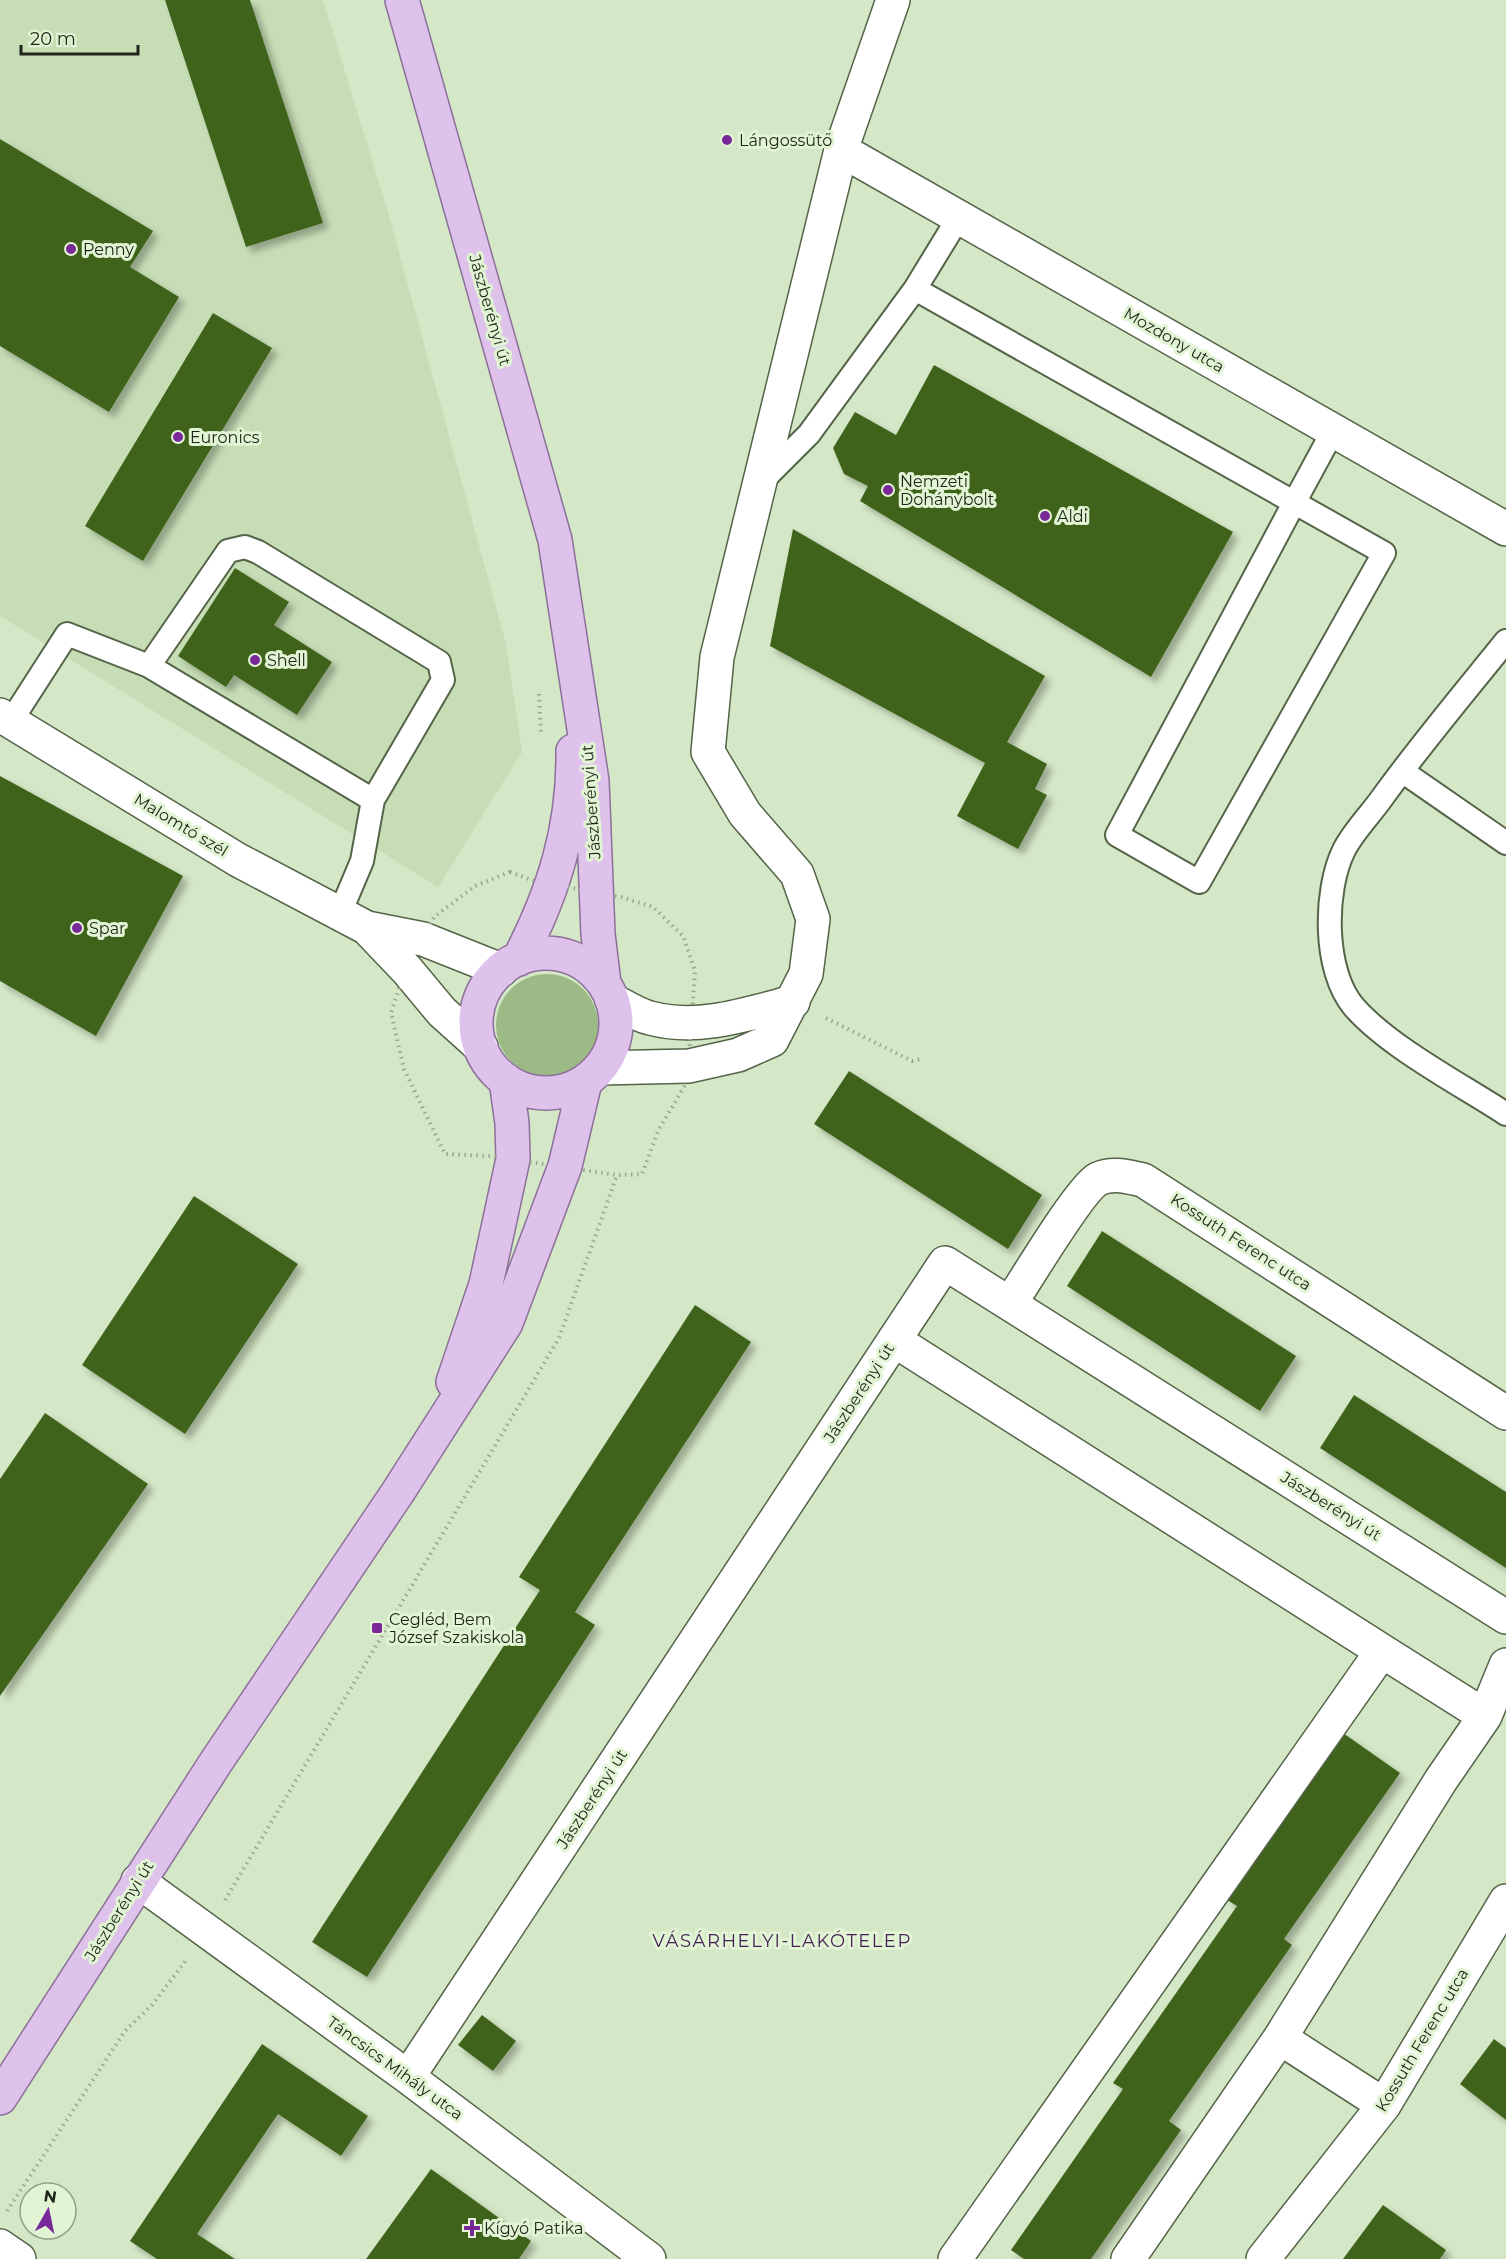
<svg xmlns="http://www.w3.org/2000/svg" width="1506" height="2259" font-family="Montserrat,sans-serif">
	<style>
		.built { fill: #c6ddb6 }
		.green { fill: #9cba85 }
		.building { fill: #41641e; filter: url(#shadow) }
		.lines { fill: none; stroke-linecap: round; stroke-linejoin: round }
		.service-casing { stroke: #546448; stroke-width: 26 }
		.minor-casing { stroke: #546448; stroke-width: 36 }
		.primary-casing { stroke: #8c7099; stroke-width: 36 }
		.path { stroke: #99a88e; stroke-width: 4; stroke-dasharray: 1.5 4.5; stroke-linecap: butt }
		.service { stroke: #fff; stroke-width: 22 }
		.minor { stroke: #fff; stroke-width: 33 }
		.primary { stroke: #dec2ec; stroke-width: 33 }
		.poi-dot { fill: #782899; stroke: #e1f4d3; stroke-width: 2 }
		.labels { text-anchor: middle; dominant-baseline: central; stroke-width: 6; stroke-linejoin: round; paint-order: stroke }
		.poi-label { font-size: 16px; fill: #1d2418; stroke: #e1f4d3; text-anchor: start }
		.street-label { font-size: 16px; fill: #1d2418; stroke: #e1f4d3 }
		.neighbourhood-label { font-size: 18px; letter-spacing: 1.5px; fill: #441e55; stroke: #e1f4d3 }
	</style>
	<defs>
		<filter id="shadow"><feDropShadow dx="5.5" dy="5.5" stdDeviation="3" flood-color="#0004"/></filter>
	</defs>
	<rect width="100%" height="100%" fill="#d4e7c6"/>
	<path class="built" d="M0 0H323L387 209 506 644 522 752 438 887 0 616Z"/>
	<path class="green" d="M496 1025a51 51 0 1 1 102 0a51 51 0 1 1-102 0Z"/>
	<path class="building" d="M165 0H250L323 223 246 247Z
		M0 139 153 231 130 267 179 297 109 412 0 346Z
		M213 313 272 348 143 561 85 526Z
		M934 365 1233 532 1151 677 860 501 868 486 844 474 833 448 855 412 896 435Z
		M793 529 1045 676 1007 742 1047 764 1035 789 1047 795 1018 849 957 816 985 763 770 646Z
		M235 568 289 602 274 625 332 662 297 715 234 675 226 687 178 656Z
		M0 776 183 876 96 1036 0 981Z
		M849 1071 1042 1195 1008 1249 814 1124Z
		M194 1196 298 1264 185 1434 82 1365Z
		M1102 1231 1296 1356 1260 1411 1067 1286Z
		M695 1305 751 1342 575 1612 595 1625 367 1977 312 1942 540 1590 519 1577Z
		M1354 1395 1506 1492V1568L1320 1448Z
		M45 1413 148 1484 0 1696V1479Z
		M1343 1733 1400 1773 1284 1939 1292 1945 1169 2121 1181 2130 1091 2259H1024L1011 2250 1123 2089 1113 2083 1237 1906 1227 1900Z
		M482 2015 516 2041 493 2071 458 2045Z
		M1494 2039 1506 2048V2120L1460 2084Z
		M262 2044 368 2116 341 2156 278 2114 197 2234 235 2259H157L130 2241Z
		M431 2169 531 2241 519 2259H366Z
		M1383 2205 1446 2250 1440 2259H1343Z"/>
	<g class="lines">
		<defs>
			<path id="service" d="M959 217 915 289 1384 553 1199 882 1117 835 1294 503 1333 431
				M761 482 809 434 915 289
				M1506 641C1464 693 1421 744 1382 798 1370 815 1353 832 1344 850 1324 890 1323 971 1354 1007 1389 1047 1460 1084 1506 1114
				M149 666 228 551 245 547 258 552 439 662 443 680 373 800
				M11 721 67 634 149 666 373 800 362 861 340 913
				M1402 771 1506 843"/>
			<path id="minor" d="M841 150 1506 529
				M0 715 238 860 367 928 407 970 442 1012 481 1047
				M367 928 423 939 501 970
				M612 1000C624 1006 637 1015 650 1018 698 1031 748 1014 793 1002
				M600 1068 689 1066 738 1055 772 1040 806 974 813 919 797 874 745 814 708 752 717 657 841 150 893 0
				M1010 1304C1025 1281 1080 1189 1098 1179 1113 1172 1128 1177 1143 1180L1506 1413
				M894 1340 1382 1651 955 2259
				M1382 1651 1485 1716
				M138 1881 408 2077 649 2259
				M408 2077 945 1263 1506 1617
				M1384 2105 1280 2038 1441 1780 1485 1716 1506 1665
				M0 2246 19 2259
				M1128 2259 1280 2038
				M1263 2259 1384 2105 1506 1901"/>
			<path id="primary" d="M402 0 555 540 592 781 598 934 604 984
				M476 1023a70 70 0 1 1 140 0a70 70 0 1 1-140 0Z
				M519 959C554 891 574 828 573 751
				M453 1382 486 1284 513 1159 512 1123 506 1080
				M0 2098 216 1762 398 1492 506 1323 565 1166 585 1082"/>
		</defs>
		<use href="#service" class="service-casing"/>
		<use href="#minor" class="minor-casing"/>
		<use href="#primary" class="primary-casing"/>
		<path class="path" d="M539 694 541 734
			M510 872 537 882 621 897 653 907 683 936 695 971 687 1082 659 1129 642 1174 617 1175 490 1156 445 1154 404 1069 391 1013 400 985 434 917 475 886Z
			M826 1018 912 1061 921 1059
			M225 1900 559 1338 617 1175
			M7 2211 125 2031 152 2005 187 1959"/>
		<use href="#service" class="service"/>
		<use href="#minor" class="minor"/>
		<use href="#primary" class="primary"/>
	</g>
	<g class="poi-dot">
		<circle cx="727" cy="140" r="6"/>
		<circle cx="71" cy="249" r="6"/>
		<circle cx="178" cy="437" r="6"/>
		<circle cx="888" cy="490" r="6"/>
		<circle cx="1045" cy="516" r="6"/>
		<circle cx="255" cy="660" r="6"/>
		<circle cx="77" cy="928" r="6"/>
		<rect x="371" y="1622" width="12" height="12" rx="3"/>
		<path d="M469 2219h6v6h6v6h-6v6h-6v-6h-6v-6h6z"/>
	</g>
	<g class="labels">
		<g class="poi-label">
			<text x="739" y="140">Lángossütő</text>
			<text x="83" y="249">Penny</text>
			<text x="190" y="437">Euronics</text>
			<text x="900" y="481">Nemzeti<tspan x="900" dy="18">Dohánybolt</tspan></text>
			<text x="1057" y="516">Aldi</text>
			<text x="267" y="660">Shell</text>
			<text x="89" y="928">Spar</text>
			<text x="389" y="1619">Cegléd, Bem<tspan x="389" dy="18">József Szakiskola</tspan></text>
			<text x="484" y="2228">Kígyó Patika</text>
		</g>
		<g class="street-label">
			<text transform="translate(490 310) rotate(74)">Jászberényi út</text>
			<text transform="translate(1174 340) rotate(30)">Mozdony utca</text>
			<text transform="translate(591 802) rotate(-94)">Jászberényi út</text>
			<text transform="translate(181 825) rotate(31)">Malomtó szél</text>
			<text transform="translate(1241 1242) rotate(33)">Kossuth Ferenc utca</text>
			<text transform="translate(859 1393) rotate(-57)">Jászberényi út</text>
			<text transform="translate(1331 1506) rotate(32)">Jászberényi út</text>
			<text transform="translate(592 1799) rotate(-57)">Jászberényi út</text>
			<text transform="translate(119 1911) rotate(-58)">Jászberényi út</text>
			<text transform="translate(1422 2040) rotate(-59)">Kossuth Ferenc utca</text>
			<text transform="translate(395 2068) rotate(36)">Táncsics Mihály utca</text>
		</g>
		<g class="neighbourhood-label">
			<text x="782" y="1941">VÁSÁRHELYI-LAKÓTELEP</text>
		</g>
	</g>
	<g transform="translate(48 2211) rotate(9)"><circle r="28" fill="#e1f4d3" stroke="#93a188" stroke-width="1.5"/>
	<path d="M0-4.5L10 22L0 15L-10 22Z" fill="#782899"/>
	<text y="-9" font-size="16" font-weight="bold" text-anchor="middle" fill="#1d2418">N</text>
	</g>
	<path d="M21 45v9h117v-9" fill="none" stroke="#1d2418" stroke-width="3"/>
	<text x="30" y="45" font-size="18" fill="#1d2418" stroke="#e1f4d3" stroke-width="4.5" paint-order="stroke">20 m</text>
</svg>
